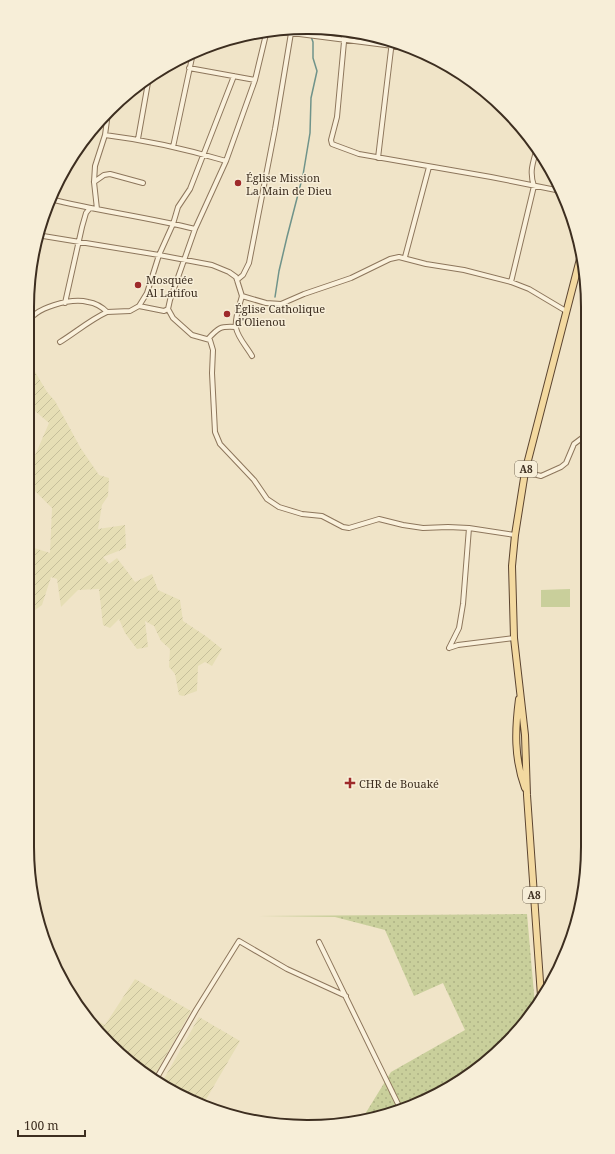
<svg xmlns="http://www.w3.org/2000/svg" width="615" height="1154" font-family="'Noto Serif',serif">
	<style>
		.farmland { fill: url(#farmland-furrows) }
		.green { fill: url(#green-dots) }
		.pitch { fill: #c9cf9b }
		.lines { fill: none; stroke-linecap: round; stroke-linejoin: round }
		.stream { stroke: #6f938a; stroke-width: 1.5 }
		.minor-casing { stroke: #8d765c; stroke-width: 6 }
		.primary-casing { stroke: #5b4430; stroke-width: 8 }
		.minor { stroke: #faf1dc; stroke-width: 4 }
		.primary { stroke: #f3d9a0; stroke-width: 6 }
		.poi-dot { fill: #9e2a2b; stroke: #f7eed8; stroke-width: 1.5 }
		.labels { text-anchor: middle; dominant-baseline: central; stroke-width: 3; stroke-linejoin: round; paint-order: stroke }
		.shield { fill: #f7eed8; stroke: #756857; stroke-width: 1 }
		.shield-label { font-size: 10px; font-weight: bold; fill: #3d2e20 }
		.poi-label { font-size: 11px; fill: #3d2e20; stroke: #f7eed8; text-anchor: start }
		.rim { fill: none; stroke: #3d2e20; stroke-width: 2 }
	</style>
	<defs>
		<pattern id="farmland-furrows" width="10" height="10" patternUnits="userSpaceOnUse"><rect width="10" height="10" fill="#e6deb5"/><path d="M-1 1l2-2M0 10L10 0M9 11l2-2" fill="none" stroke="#c6bf9b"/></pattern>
		<pattern id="green-dots" width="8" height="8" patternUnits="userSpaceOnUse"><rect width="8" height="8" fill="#c9cf9b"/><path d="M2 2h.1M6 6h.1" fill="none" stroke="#aeb285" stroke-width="1.8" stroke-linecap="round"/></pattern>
	</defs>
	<rect width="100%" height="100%" fill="#f0e4c8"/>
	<path class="farmland" d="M28 362 34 370 47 392 55 401 80 447 99 475 109 478 108 496 102 505 98 529 125 525 126 548 103 557 109 564 117 558 135 582 152 574 158 590 180 600 183 621 207 637 222 649 212 666 205 662 198 666 197 691 183 696 179 695 175 674 169 667 170 649 161 641 154 626 145 621 148 647 137 649 125 633 119 619 110 628 103 625 99 589 78 590 61 607 57 579 51 577 42 605 27 616 28 546 50 553 52 508 27 483V474L49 423 27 404Z
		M135 979 191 1011 152 1080 85 1017 82 1012 105 1025Z
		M199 1017 240 1041 204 1103 161 1084Z"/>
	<path class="green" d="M527 914 535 1005 506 1045 431 1098 362 1119 391 1072 465 1030 443 983 414 996 385 930 335 917 258 916Z"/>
	<path class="pitch" d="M570 589V607H541V590Z"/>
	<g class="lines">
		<path class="stream" d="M275 297 279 271 287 237 303 175 310 133 311 98 317 71 313 58V42L310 34 312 28"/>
		<defs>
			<path id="minor" d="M267 30 255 80 226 161 195 229 170 300 168 309 173 318 192 335 210 340 213 350 212 373 215 432 220 444 254 480 267 499 279 507 302 514 322 516 343 527 349 528 379 519 403 525 423 528 448 527 469 528 515 535
				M268 30 409 48
				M345 31 337 117 331 140 332 144 359 154 491 177 561 191
				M189 68 255 80
				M105 135C146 140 186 149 226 161
				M138 139 149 77
				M173 147 193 53
				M378 158 392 41
				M94 182 104 175 110 174 143 183
				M50 199C98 211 147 217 195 229
				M97 209 94 182 95 166 105 135 108 113
				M37 235 159 255 212 265 229 272 236 277 242 296 266 303 281 304 304 294 351 278 390 259 399 257 426 264 464 270 511 282 529 289 566 311
				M405 257 429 167
				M237 280 243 275 249 263 275 129 291 33
				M511 282 534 186C529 171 533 163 537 148
				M242 296C240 304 234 320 236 328 238 338 247 347 252 356
				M65 303 82 227 86 213 90 208
				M139 306 164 311 168 309
				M28 324C33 307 72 298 88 302 95 303 102 307 107 312L130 311 139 306 147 293 159 255 173 224 178 207 190 189 234 76
				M208 339C218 328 220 326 235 327
				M60 342C76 332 90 320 107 312
				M525 472 541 476 561 467 566 463 574 444 586 435
				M449 648 459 628 463 604 469 528
				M449 648 458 645 514 638
				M319 942 400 1108
				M155 1081 196 1010 239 941 287 969 346 996"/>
			<path id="primary" d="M519 699C515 730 514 758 525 788
				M541 996 527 795 525 735 514 638 512 566 515 535 525 472 581 255"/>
		</defs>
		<use href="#minor" class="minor-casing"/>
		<use href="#primary" class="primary-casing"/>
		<use href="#minor" class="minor"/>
		<use href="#primary" class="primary"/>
	</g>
	<g class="poi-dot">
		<circle cx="238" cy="183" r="4"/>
		<circle cx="138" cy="285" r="4"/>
		<circle cx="227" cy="314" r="4"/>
		<path d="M348 777h4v4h4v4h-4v4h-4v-4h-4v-4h4z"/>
	</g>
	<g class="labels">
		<g class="shield">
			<rect x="515" y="461" width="22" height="16" rx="3"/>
			<rect x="523" y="887" width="22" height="16" rx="3"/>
		</g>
		<g class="shield-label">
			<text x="526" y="469">A8</text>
			<text x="534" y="895">A8</text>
		</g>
		<g class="poi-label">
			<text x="246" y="177">Église Mission<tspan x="246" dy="13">La Main de Dieu</tspan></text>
			<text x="146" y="279">Mosquée<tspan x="146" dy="13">Al Latifou</tspan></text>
			<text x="235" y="308">Église Catholique<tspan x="235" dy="13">d'Olienou</tspan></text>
			<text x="359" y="783">CHR de Bouaké</text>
		</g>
	</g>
	<path d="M0 0H615V1154H0ZM307 34H308A273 273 0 0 1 581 307V847A273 273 0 0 1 308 1120H307A273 273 0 0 1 34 847V307A273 273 0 0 1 307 34Z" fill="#f7eed8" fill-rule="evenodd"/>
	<path class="rim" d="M307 34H308A273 273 0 0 1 581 307V847A273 273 0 0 1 308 1120H307A273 273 0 0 1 34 847V307A273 273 0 0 1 307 34Z"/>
	<path d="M18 1130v6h67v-6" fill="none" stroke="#3d2e20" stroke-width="2"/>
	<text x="24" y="1130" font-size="12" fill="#3d2e20" stroke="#f7eed8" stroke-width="3" paint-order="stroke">100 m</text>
</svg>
